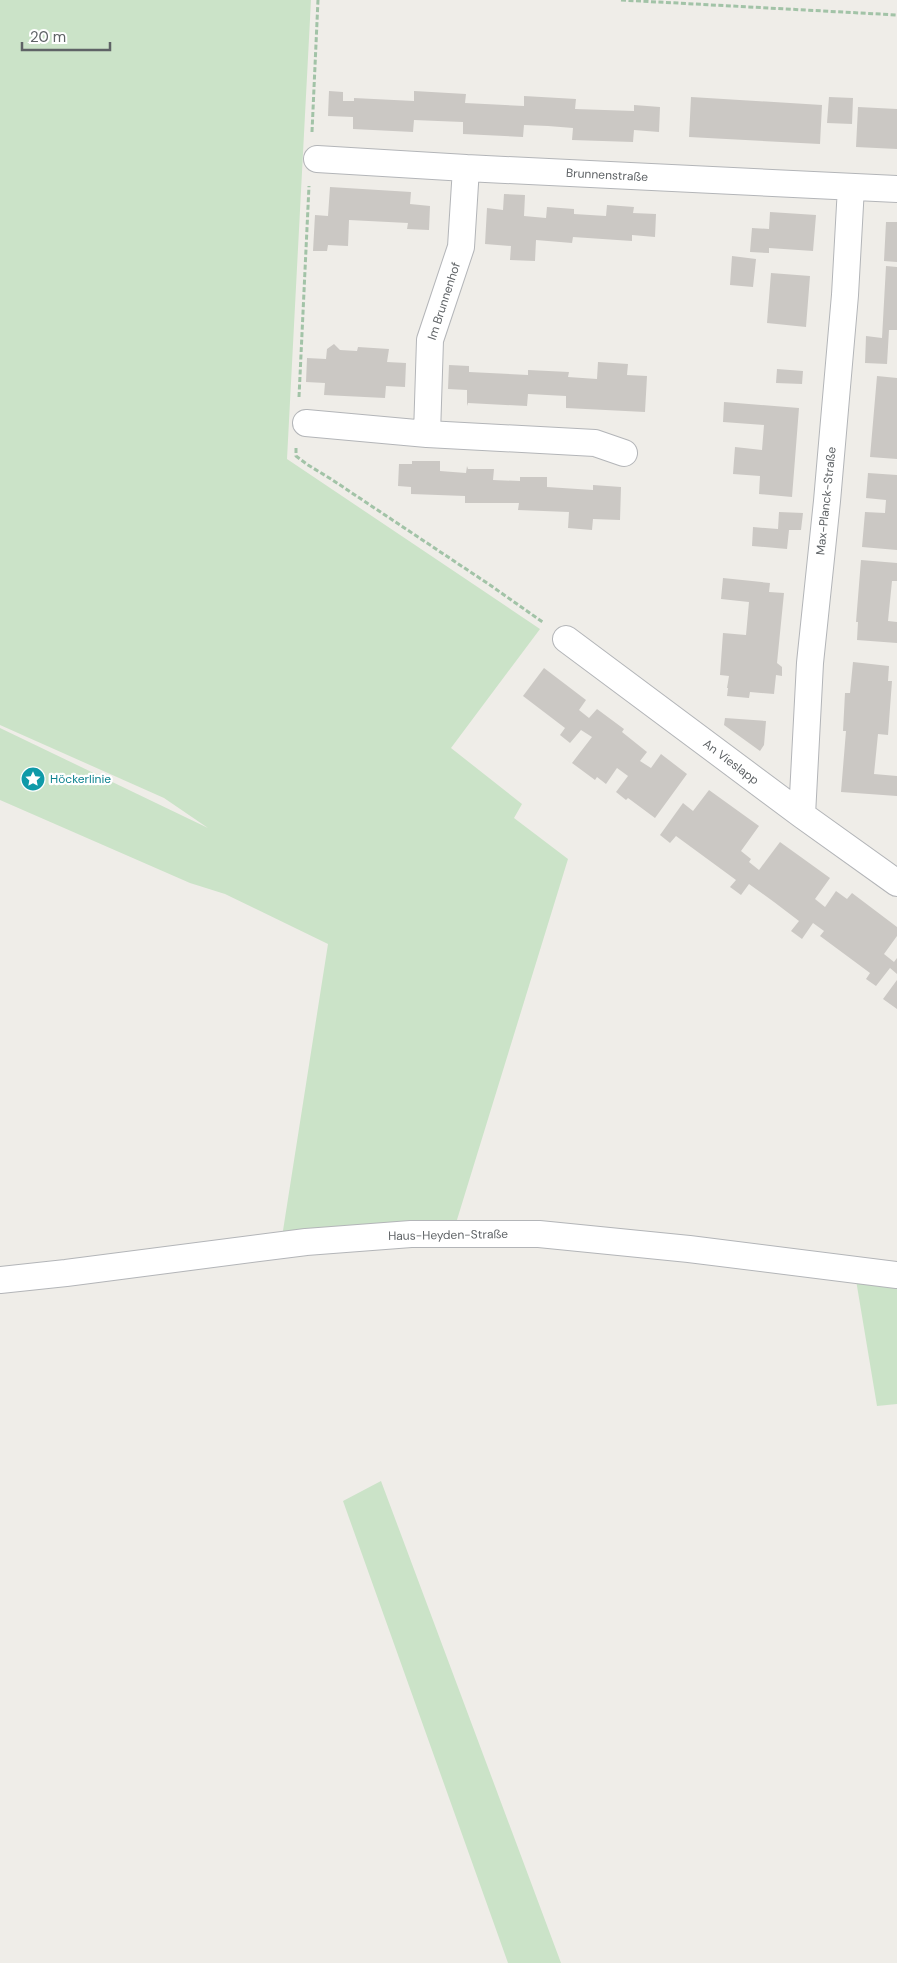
<svg xmlns="http://www.w3.org/2000/svg" width="897" height="1963" font-family="'DM Sans',sans-serif">
	<style>
		.green { fill: #cbe3c8 }
		.building { fill: #cbc8c4 }
		.lines { fill: none; stroke-linecap: round; stroke-linejoin: round }
		.street-casing { stroke: #b3b5b8; stroke-width: 28 }
		.path { stroke: #a2c3a7; stroke-width: 3; stroke-dasharray: 5 2.5; stroke-linecap: butt }
		.street { stroke: #fff; stroke-width: 26 }
		.labels { text-anchor: middle; dominant-baseline: central; stroke-width: 4.5; stroke-linejoin: round; paint-order: stroke }
		.street-label { font-size: 12px; fill: #5f6366; stroke: #fff }
		.culture-label { font-size: 12px; fill: #0d838f; stroke: #fff; text-anchor: start }
	</style>
	<rect width="100%" height="100%" fill="#efede8"/>
	<path class="green" d="M0 0H311L287 459 540 629 451 748 522 804 514 818 568 859 456 1223 282 1237 328 944 225 894 190 883 0 800V728L208 828 164 798 0 725Z
		M856 1280 897 1281V1404L877 1406Z
		M381 1481 561 1963H508L343 1501Z"/>
	<path class="building" d="M329 91 343 92V101H354V98L414 101V91L466 94 465 103 524 106V96L576 99 575 109 634 111V105L660 107 659 132 634 130 633 142 572 140 573 128 548 126 524 125 523 137 463 134V122L438 121 414 120 413 132 353 129V117L328 116Z
		M691 97 822 105 820 144 689 137Z
		M829 97 853 98 852 124 827 123Z
		M858 107 897 109V149L856 147Z
		M330 187 411 192 410 204 430 206 429 230 407 229 408 223 349 220 348 246 328 245 327 251H313L315 215 328 216Z
		M504 194 525 195 524 216 546 218 547 207 574 209V214L606 216 607 205 634 207 633 213 656 214 655 237 632 235V241L573 237 572 243 536 240 535 261 510 260 511 246 485 244 487 208 503 210Z
		M770 212 816 215 813 251 769 248V253L750 252 752 228 769 229Z
		M886 222H897V262L884 261Z
		M732 256 756 259 753 287 730 285Z
		M886 266 897 267V330H889L887 364 865 363 866 336 882 338Z
		M771 273 810 276 806 327 767 323Z
		M334 344 340 350 357 351 358 347 389 349 387 362 406 363 405 387 386 386 385 398 324 395 325 383 306 382 307 358 326 359 327 349Z
		M598 362 628 364 627 375 647 376 645 412 566 408V396L528 394 527 406 468 403 467 406V390L448 389 449 365 469 366V372L528 375V370L569 372 568 377 597 379Z
		M777 369 803 371 802 384 776 383Z
		M877 376 897 378V459L870 457Z
		M724 402 799 408 792 497 759 494 760 476 733 474 735 447 762 450 764 425 723 422Z
		M412 461H440V471L466 473 467 466 468 469H494L493 480 520 481V477H547V487L593 490V485L621 487 620 520 593 519 592 530 568 528 569 512 518 510 519 503H465V496L411 494V487L398 486 399 464H412Z
		M868 473 897 475V550L862 547 865 512 885 513 886 500 866 498Z
		M779 512 803 513 801 530H789L787 549 752 546 753 527 778 529Z
		M861 560 897 563V581H892L888 621 897 622V643L857 640 858 622H856Z
		M723 578 770 583 769 592 784 593 777 663 782 667V676L776 675 774 694 750 692 749 698 727 696 728 688H727L729 676 720 675 723 633 746 635 749 602 721 599Z
		M853 662 889 666 888 681H892L888 735 878 734 874 774 897 776V796L841 792 846 731H843L845 693H850Z
		M544 668 586 700 579 710 589 718 597 709 624 729 622 732 647 752 640 761 651 768 661 754 687 774 655 818 628 798 626 800 616 792 628 776 617 768 606 784 597 777 595 780 572 763 592 737 581 730 570 743 560 735 565 728 523 696Z
		M725 718 766 721 764 745 760 751 724 725Z
		M709 790 759 826 741 851 751 859 749 862 759 870 780 842 830 878 815 899 825 907 836 891 847 899 852 893 897 927V936L884 954 894 962 897 958V974L890 968 876 986 866 979 870 973 820 936 824 931 813 923 802 939 791 931 799 921 774 902 749 884 741 895 730 887 736 880 676 836 670 843 660 835 683 803 693 811Z
		M897 980V1009L883 999Z"/>
	<g class="lines">
		<defs>
			<path id="street" d="M317 159 466 168 897 189
				M306 423 427 434 595 443 624 453
				M427 434 430 340 461 247 466 168
				M566 639 802 815 897 883
				M802 815 810 663 827 501 845 295 851 187
				M0 1280 66 1273 306 1242 411 1234H539L689 1249 897 1275"/>
		</defs>
		<use href="#street" class="street-casing"/>
		<path class="path" d="M621 0 897 15
			M312 132 318 0
			M299 397 309 186
			M296 448V456L308 465 331 479 490 585 544 623"/>
		<use href="#street" class="street"/>
	</g>
	<defs>
		<symbol id="sight-disc" viewBox="-11 -11 22 22"><circle r="9.5" fill="#0f9aa8" stroke="#fff"/><path d="M0-6L1.8-2.2L6-1.7L2.9 1.2L3.7 5.4L0 3.3L-3.7 5.4L-2.9 1.2L-6-1.7L-1.8-2.2Z" fill="#fff"/></symbol>
	</defs>
	<g fill-rule="evenodd">
		<use href="#sight-disc" x="19" y="765" width="28" height="28"/>
	</g>
	<g class="labels">
		<g class="street-label">
			<text transform="translate(607 175) rotate(3)">Brunnenstraße</text>
			<text transform="translate(444 301) rotate(-72)">Im Brunnenhof</text>
			<text transform="translate(826 501) rotate(-84)">Max-Planck-Straße</text>
			<text transform="translate(731 762) rotate(37)">An Vieslapp</text>
			<text transform="translate(448 1235) rotate(-1)">Haus-Heyden-Straße</text>
		</g>
		<g class="culture-label">
			<text x="50" y="779">Höckerlinie</text>
		</g>
	</g>
	<path d="M22 42v8h88v-8" fill="none" stroke="#5f6366" stroke-width="2.5"/>
	<text x="30" y="42" font-size="15" fill="#5f6366" stroke="#ffffff" stroke-width="4" paint-order="stroke">20 m</text>
</svg>
